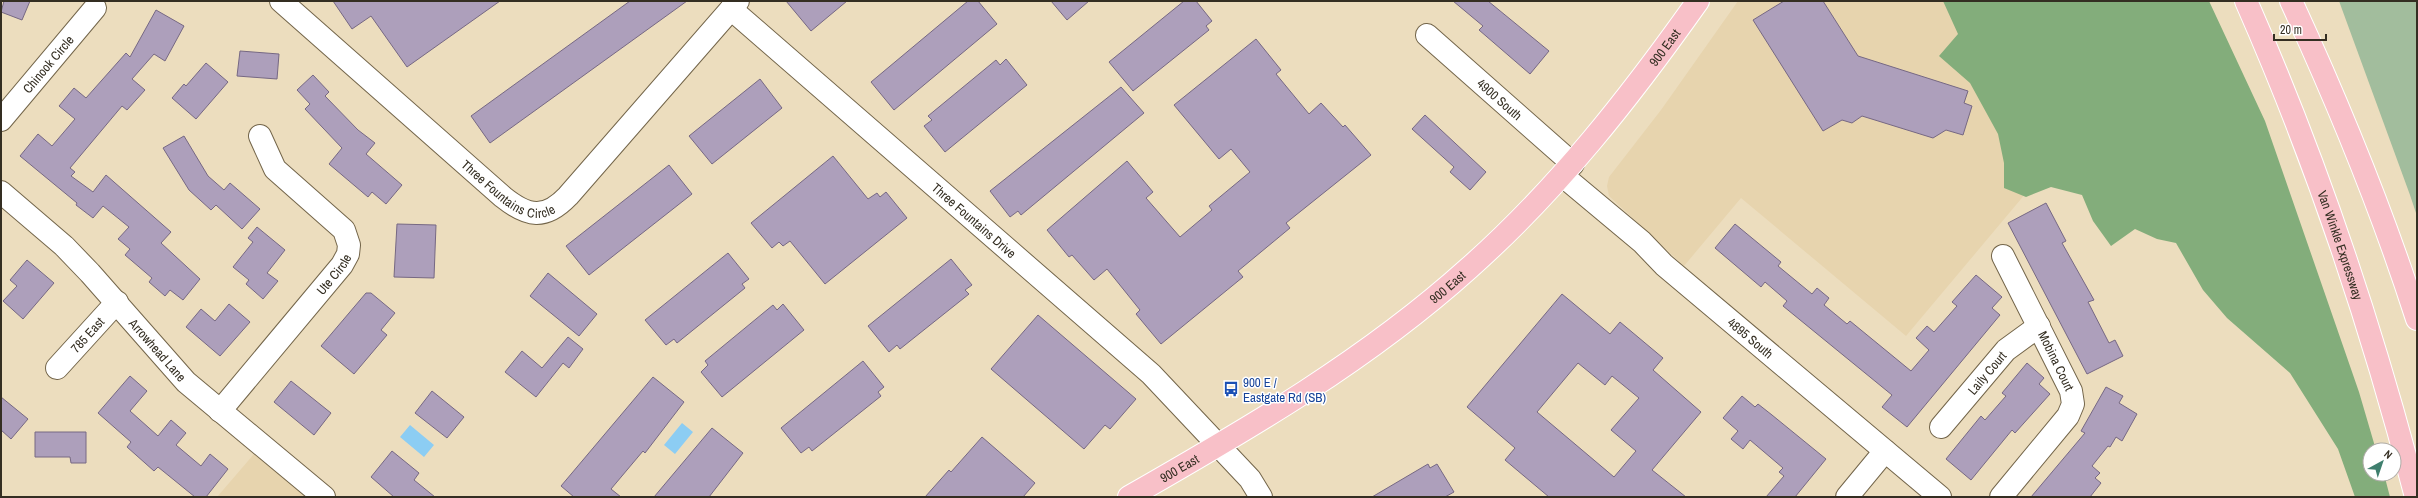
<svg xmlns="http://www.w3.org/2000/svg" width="2418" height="498" font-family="'Archivo Narrow',sans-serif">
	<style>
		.built { fill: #e7d4ae }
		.green { fill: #a2bd9d }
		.forest { fill: #83ad7b }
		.water { fill: #8ccdf3 }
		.building { fill: #ad9fbb; stroke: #766883; fill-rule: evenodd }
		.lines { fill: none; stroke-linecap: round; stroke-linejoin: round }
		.minor-casing { stroke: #73654a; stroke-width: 24 }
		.major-casing { stroke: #fff; stroke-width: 24 }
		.minor { stroke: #fff; stroke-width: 22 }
		.major { stroke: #f8c0c8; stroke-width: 22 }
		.labels { text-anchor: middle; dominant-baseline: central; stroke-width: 3; stroke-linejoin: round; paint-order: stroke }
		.street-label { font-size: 13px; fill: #342e22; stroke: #fff }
		.transit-label { font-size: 13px; fill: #164399; stroke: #fff; text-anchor: start }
	</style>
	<rect width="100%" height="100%" fill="#ecddbe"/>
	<path class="built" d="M1738 1H1961L2064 143 2021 199 1906 336 1741 198 1684 266 1609 196 1607 186 1609 177 1661 110Z
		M254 454 286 480 306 497H217Z"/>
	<path class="green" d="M2339 1H2417V216L2410 195Z"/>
	<path class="forest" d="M1943 1H2209L2265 121 2359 392 2376 450H2370V474H2384L2390 497H2355L2338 449 2290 373 2227 318 2203 290 2176 243 2157 239 2135 229 2111 246 2093 221 2082 195 2051 187 2026 197 2004 188V163L1998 134 1970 83 1939 56 1958 34Z"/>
	<path class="water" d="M682 423 693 432 675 454 664 445Z
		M410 425 434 445 424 457 400 437Z"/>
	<path class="building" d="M4 1H30L22 20 1 12Z
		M333 1H500L407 67 371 16 352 29Z
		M630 1H687L490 143 471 116Z
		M786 1H847L811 31Z
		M968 1H978L997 24 894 110 871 82Z
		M1051 1H1089L1067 20Z
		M1184 1H1196L1212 21 1206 26 1209 30 1133 91 1109 62Z
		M1453 1H1488L1549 51 1530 74 1479 30 1483 26Z
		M1784 1H1823L1858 56 1968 91 1964 103 1972 106 1963 135 1946 130 1933 138 1862 116 1852 123 1842 120 1823 131 1753 20Z
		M156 10 184 26 165 61 154 54 132 79 145 90 127 110 122 106 70 168 75 172 71 176 93 192 106 175 171 232 161 243 200 279 183 300 170 290 165 296 149 282 152 278 125 255 130 249 118 239 129 227 103 206 93 218 76 205 77 203 20 156 38 134 52 146 75 119 59 106 74 88 86 98 126 53 130 57Z
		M1256 39 1281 70 1276 74 1309 114 1321 103 1343 127 1345 125 1371 155 1286 223 1290 228 1238 271 1243 277 1161 344 1136 314 1140 310 1107 269 1094 280 1072 255 1069 257 1047 230 1127 161 1153 192 1146 198 1180 237 1212 210 1209 206 1250 172 1231 149 1219 159 1174 105Z
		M240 51 279 54 277 79 237 76Z
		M1006 59 1027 85 945 152 924 126 932 120 928 116 996 60 1000 65Z
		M206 63 228 82 196 119 172 98 184 84 186 86Z
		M313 75 329 92 325 96 358 130 375 143 366 154 402 185 386 204 372 192 368 197 329 164 342 148 305 109 310 104 297 90Z
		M760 79 782 108 712 164 689 136Z
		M1121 87 1144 113 1021 215 1018 211 1010 217 990 191Z
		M1425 115 1486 172 1470 190 1450 172 1454 167 1412 129Z
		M184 136 208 176 224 190 230 183 260 209 242 229 216 205 211 210 189 190 163 148Z
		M833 156 868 199 877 193 880 197 886 192 907 218 825 284 790 241 783 246 779 242 772 248 751 223Z
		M669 165 692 194 589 275 566 246Z
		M2046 203 2066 241 2062 243 2094 300 2088 302 2109 343 2115 340 2123 356 2087 374 2008 223Z
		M397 224 436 225 434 278 394 277Z
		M1735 224 1781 262 1778 266 1812 294 1817 288 1829 298 1824 305 1847 324 1850 321 1911 371 1929 350 1916 338 1927 326 1934 332 1957 306 1952 302 1976 275 2002 297 1992 308 2000 315 1907 427 1882 407 1892 395 1783 306 1787 301 1765 282 1761 287 1715 248Z
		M257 227 285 250 267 273 278 281 263 299 246 284 249 280 233 267 253 242 248 238Z
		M728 253 749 279 742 284 745 288 677 343 674 339 666 345 645 320Z
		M951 259 972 285 965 290 969 294 900 349 897 345 889 352 868 326Z
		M27 260 54 283 23 319 3 301 17 286 10 280Z
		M548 273 597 314 579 336 530 296Z
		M366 293H371L395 313 381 330 387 335 354 374 321 346Z
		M1562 294 1610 334 1620 322 1663 358 1653 370 1701 412 1652 470 1686 497H1549L1505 460 1515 448 1467 407ZM1578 363 1605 385 1612 376 1639 398 1611 430 1636 451 1614 477 1537 412Z
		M229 304 250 322 220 356 186 327 201 309 215 321Z
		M783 304 804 330 722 397 701 372 708 365 705 361 773 305 777 310Z
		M1038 315 1136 399 1110 429 1105 425 1084 449 991 369Z
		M568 337 583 349 569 368 563 363 536 397 505 372 522 351 542 368Z
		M863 361 884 387 878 392 881 396 812 451 809 447 801 453 781 428Z
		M2027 363 2044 378 2039 384 2050 394 2015 433 2012 430 1971 480 1946 459 1981 416 1985 420 2006 396 2002 393Z
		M130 376 147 391 130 411 158 436 171 420 186 433 176 445 201 466 210 454 228 469 206 497H195L158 467 154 471 127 447 131 442 98 413Z
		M653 377 684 402 645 453 643 451 611 489 621 497H574L561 486Z
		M291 381 331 413 314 435 274 402Z
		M2106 387 2123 396 2119 403 2137 414 2122 441 2116 437 2110 447 2108 446 2092 466 2100 473 2095 478 2101 483 2090 497H2031L2085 433 2081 431Z
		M432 391 464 417 447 438 415 413Z
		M1742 396 1755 407 1758 404 1772 415 1826 459 1795 497H1766L1784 476 1779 472 1783 468 1750 440 1743 449 1731 439 1738 431 1723 418Z
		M1 397 28 419 11 439 1 430Z
		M712 428 743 453 709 497H654Z
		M35 432H86V463H71L70 457H35Z
		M982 437 1035 483 1023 497H925L949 470 951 472Z
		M392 451 419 473 414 480 435 497H394L371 477Z
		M1428 464 1430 468 1437 464 1454 492 1445 497H1372Z"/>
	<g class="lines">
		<defs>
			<g id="minor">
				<path id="s1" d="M281 1 503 197C528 217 545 220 568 196L738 1"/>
				<path id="s2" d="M731 9 1151 374 1250 479 1261 497"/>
				<path id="s3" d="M1427 35 1573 164"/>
				<path id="s4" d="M1 120 95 8"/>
				<path id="s5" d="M1563 176 1642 242 1664 265 1940 497"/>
				<path id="s6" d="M1 192 64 246 90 273 186 382 324 497"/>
				<path id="s7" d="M57 368 117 302"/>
				<path id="s8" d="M220 411 342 265 348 254 349 245 344 230 275 169 260 136"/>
				<path id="s9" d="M1941 427 2006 350 2039 326"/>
				<path d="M1847 497 1885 451"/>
				<path d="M2001 497 2068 416 2073 404 2071 391 2003 256"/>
			</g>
			<g id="major">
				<path id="s10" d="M2246 1C2317 162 2372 327 2416 497"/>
				<path d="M2291 1C2339 105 2382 210 2417 319"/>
				<path id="s11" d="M1129 497C1248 429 1367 360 1469 268 1558 189 1630 97 1698 1"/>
			</g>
		</defs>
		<use href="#minor" class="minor-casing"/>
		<use href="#major" class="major-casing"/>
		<use href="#minor" class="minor"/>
		<use href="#major" class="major"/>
	</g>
	<defs>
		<symbol id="bus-bare" viewBox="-9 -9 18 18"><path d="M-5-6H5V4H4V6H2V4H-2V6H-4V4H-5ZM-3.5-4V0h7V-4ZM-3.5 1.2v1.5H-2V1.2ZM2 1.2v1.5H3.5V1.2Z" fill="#1a4fb4" stroke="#fff" stroke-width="2.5" paint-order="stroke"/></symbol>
	</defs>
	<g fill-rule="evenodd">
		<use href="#bus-bare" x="1220" y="378" width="22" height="22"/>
	</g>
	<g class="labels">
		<g class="street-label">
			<text stroke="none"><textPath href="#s11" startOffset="706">900 East</textPath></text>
			<text stroke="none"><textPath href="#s4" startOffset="73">Chinook Circle</textPath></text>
			<text stroke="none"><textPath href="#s3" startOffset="97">4900 South</textPath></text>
			<text stroke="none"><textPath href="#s1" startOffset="298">Three Fountains Circle</textPath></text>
			<text stroke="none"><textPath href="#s2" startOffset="322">Three Fountains Drive</textPath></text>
			<text stroke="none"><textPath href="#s10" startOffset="262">Van Winkle Expressway</textPath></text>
			<text stroke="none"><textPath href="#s8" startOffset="178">Ute Circle</textPath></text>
			<text stroke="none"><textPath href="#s11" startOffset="382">900 East</textPath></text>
			<text stroke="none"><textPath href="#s7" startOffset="45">785 East</textPath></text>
			<text stroke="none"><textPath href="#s5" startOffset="248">4895 South</textPath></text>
			<text stroke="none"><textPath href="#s6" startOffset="223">Arrowhead Lane</textPath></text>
			<text transform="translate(2056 361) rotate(64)">Mobina Court</text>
			<text stroke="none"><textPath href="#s9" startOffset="71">Laily Court</textPath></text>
			<text stroke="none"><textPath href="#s11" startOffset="58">900 East</textPath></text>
		</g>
		<g class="transit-label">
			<text x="1243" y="382">900 E /<tspan x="1243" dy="15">Eastgate Rd (SB)</tspan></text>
		</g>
	</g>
	<rect width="2418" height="498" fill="none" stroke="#342e22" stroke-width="4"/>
	<g transform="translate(2382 462) rotate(40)"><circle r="19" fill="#ffffff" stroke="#aeaba7"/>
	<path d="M0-3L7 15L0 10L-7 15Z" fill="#3f7f6e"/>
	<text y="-6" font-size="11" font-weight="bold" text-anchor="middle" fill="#342e22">N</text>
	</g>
	<path d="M2274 34v6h52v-6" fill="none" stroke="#342e22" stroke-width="2"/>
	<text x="2280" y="34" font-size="12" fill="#342e22" stroke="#ffffff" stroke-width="3" paint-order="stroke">20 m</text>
</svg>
